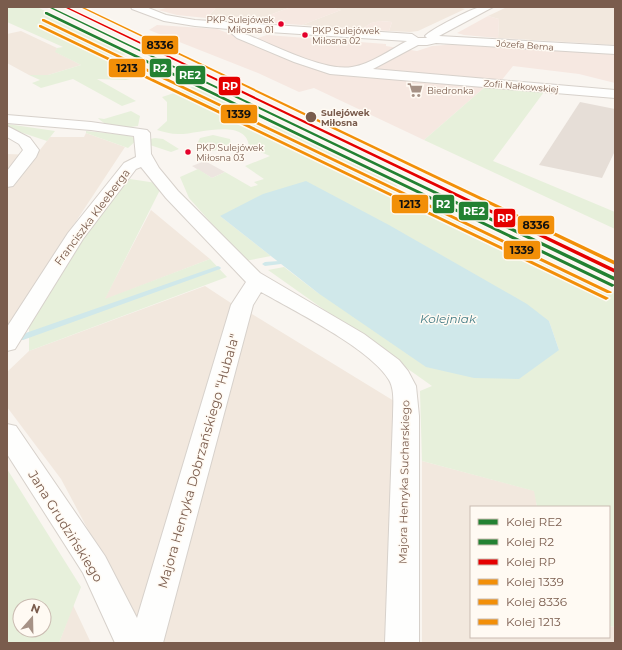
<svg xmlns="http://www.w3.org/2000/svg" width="622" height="650" font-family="Montserrat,sans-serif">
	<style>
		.residential { fill: #f2e8de }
		.commercial { fill: #f6e8e1 }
		.industrial { fill: #ede5e0 }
		.green { fill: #e7f0db; fill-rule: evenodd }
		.water { fill: #d0e8ea }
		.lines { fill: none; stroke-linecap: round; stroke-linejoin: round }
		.stream { fill: #d0e8ea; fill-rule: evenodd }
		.building { fill: #e6ded7 }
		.street-casing { stroke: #d7d1cb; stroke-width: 2 }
		.street { fill: #fefefd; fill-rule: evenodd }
		.rail-1-casing { stroke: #fffaf3; stroke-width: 3 }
		.rail-2-casing { stroke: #fffaf3; stroke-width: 3 }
		.rail-3-casing { stroke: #fffaf3; stroke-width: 3 }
		.rail-4-casing { stroke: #fffaf3; stroke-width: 3 }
		.rail-5-casing { stroke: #fffaf3; stroke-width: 3 }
		.rail-6-casing { stroke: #fffaf3; stroke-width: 3 }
		.rail-1 { fill: #238132; fill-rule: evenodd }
		.rail-2 { fill: #238132; fill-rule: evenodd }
		.rail-3 { fill: #e50000; fill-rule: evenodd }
		.rail-4 { fill: #f28f08; fill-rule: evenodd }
		.rail-5 { fill: #f28f08; fill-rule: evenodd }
		.rail-6 { fill: #f28f08; fill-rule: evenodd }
		.bus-dot { fill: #e4002b; stroke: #fffaf3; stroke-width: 1.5 }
		.stop-dot { fill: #7a5c4d; stroke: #fffaf3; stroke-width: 1.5 }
		.labels { text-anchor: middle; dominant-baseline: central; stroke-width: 3; stroke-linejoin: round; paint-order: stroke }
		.far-bus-label { font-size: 9px; fill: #7a5c4d; stroke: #fffaf3; text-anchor: start }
		.far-street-label { font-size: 9px; fill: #7a5c4d; stroke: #fffaf3 }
		.far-poi-label { font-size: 9px; fill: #7a5c4d; stroke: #fffaf3; text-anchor: start }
		.far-stop-label { font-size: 9px; font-weight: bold; fill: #7a5c4d; stroke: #fffaf3; text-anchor: start }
		.street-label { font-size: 11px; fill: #7a5c4d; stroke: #fffaf3 }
		.water-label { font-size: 12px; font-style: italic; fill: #437c86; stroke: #fffaf3 }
		.near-street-label { font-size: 13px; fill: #7a5c4d; stroke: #fffaf3 }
		.line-badge { stroke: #fffaf3; stroke-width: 1.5 }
		.badge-label { font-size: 11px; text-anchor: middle; font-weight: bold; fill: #fff }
		.pale-badge-label { font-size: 11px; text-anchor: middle; font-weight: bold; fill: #111 }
	</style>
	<rect width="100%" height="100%" fill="#f9f5f0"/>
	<path class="residential" d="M215 7H291L264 17 260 22 206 18 215 9 212 8Z
		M330 7H457L465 9 418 31 410 32 389 31 392 22 381 21 371 23 362 29 302 25 341 10Z
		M507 7H615V45L498 38 499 19 488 16Z
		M21 31 57 48 56 52 81 65 48 75H29L7 63V34Z
		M86 133 125 147 7 326V154L36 155 50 137H84Z
		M151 210 210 259 104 300Z
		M205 286 234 305 140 627 61 479 7 407V372L29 351Z
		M247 311 394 401 387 643H160Z
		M422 461 535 491 537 507H471V637H609V626L615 627V643H422Z
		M73 605 91 643H59Z"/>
	<path class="commercial" d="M170 7H215L213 8H216L206 18 177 15 158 10Z
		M291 7H330L341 10 302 25 260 22 264 17Z
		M488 16 499 19 498 38 464 35 457 33Z
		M380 21 392 22 389 31 362 29 371 23Z
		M157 25 217 29 249 41 267 35 386 44V46L417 51 432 46 457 44 615 54V83L579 74 513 66 501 81 485 87 424 140 314 88 299 92 258 73 149 30Z"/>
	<path class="industrial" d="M205 161 225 172 212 178 192 166Z"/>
	<path class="green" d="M7 7H37L131 53 123 55 156 71 126 80 97 79 136 101 122 106 73 79 41 88 32 83 40 80 29 75H48L81 65 55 52 57 48 63 47 7 22Z
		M195 86 248 112C255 124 266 125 279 127L396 185C407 200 422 203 439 207L615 292V627L609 626V507H537L534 491 422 461 420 391 432 386 268 270 284 267 318 293 559 350 549 321 220 216 271 256 245 261 189 198 180 177 198 169 212 178 225 172 251 187 258 185 254 182 264 179 245 166 270 156 249 147C247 116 195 135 178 134 171 134 164 132 157 130L167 121V102L162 97Z
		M485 87 544 92 493 161 615 212V229L424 140Z
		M131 111 140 116 138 126C124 128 108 129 98 118L104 119Z
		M7 124 55 131 47 141 11 129Z
		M86 131 127 135 138 139 128 148 86 133Z
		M213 135 230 139 231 145C222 151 204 154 197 144L200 138Z
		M155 138 163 139 179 149 171 152 147 144 150 139Z
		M130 179 163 184 105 299 210 259 227 277 29 351V327L99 214Z
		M7 469 81 587 59 643H7ZM20 606H44V630H20Z"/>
	<path class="water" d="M306 181 389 225 527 304 549 321 559 350 519 379 474 378 426 367 318 293 220 216 263 194Z"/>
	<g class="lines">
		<path class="stream" d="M279 261 282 263 281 264 265 266 262 264 265 262Z
			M218 266 220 267 221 268 220 269 23 340H17L16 338 17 336Z"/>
	</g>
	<path class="building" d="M580 102 615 109V151L602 178 539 165Z"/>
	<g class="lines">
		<defs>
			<path id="street" d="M131 7H146L166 15 195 20 412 34 418 38H427L425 36C430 30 472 8 481 7 485 6 489 7 493 7L439 36 615 46V54L436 43 427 45H418L373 69 615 90V98L330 74 294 62 237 38 230 32 229 29 195 26 164 21 132 9ZM240 30 407 41C390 50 371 64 352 67 324 72 272 44 245 34Z
				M7 115 91 122 147 130 150 133 151 154 159 168 178 191 260 273 364 334 399 360 408 371 416 386 419 416V643H385L393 416C393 405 395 390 389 380 371 349 293 310 261 292L253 305 163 643H115L83 573 7 454V424L16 426 105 556 137 618 231 305 246 282 166 198 141 167 136 169 83 239 15 349 7 351V327L68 233 124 163 136 157 134 136 91 130 7 123Z
				M7 126 30 138 39 150 36 157 13 186 7 187V171L23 150 19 144 7 137Z"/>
		</defs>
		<use href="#street" class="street-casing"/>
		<use href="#street" class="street"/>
		<defs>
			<path id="rail-1" d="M48 7H51L615 277V281Z"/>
			<path id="rail-2" d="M45 12H47L615 285 612 287 610 286 45 14Z"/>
			<path id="rail-3" d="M64 7H67L615 269V273Z"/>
			<path id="rail-4" d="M42 19H44L612 292 611 293H607L42 21Z"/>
			<path id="rail-5" d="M80 7H83L615 261V265Z"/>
			<path id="rail-6" d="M39 25H41L609 298 606 300 604 299 39 27Z"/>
		</defs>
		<use href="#rail-1" class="rail-1-casing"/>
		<use href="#rail-2" class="rail-2-casing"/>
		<use href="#rail-3" class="rail-3-casing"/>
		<use href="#rail-4" class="rail-4-casing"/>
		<use href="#rail-5" class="rail-5-casing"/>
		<use href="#rail-6" class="rail-6-casing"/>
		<use href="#rail-1" class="rail-1"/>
		<use href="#rail-2" class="rail-2"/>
		<use href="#rail-3" class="rail-3"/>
		<use href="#rail-4" class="rail-4"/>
		<use href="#rail-5" class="rail-5"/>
		<use href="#rail-6" class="rail-6"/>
	</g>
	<defs>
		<symbol id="supermarket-bare" viewBox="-9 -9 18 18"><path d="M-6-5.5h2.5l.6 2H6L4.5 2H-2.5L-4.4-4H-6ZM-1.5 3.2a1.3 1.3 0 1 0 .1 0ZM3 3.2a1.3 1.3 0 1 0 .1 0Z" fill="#a69286" stroke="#fffaf3" stroke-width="2.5" paint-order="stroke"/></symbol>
	</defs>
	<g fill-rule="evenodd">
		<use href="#supermarket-bare" x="404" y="79" width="22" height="22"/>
	</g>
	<g class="bus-dot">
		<circle cx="281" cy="24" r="3.5"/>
		<circle cx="305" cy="35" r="3.5"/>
		<circle cx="188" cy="152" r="3.5"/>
	</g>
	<circle class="stop-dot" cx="311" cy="117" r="6"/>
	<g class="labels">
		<g class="far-bus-label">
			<text x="274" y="19" text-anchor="end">PKP Sulejówek<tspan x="274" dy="10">Miłosna 01</tspan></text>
			<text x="312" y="30">PKP Sulejówek<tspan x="312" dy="10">Miłosna 02</tspan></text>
			<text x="196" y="147">PKP Sulejówek<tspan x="196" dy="10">Miłosna 03</tspan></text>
		</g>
		<g class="far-street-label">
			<text transform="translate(525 45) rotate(4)">Józefa Bema</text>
			<text transform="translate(521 86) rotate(5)">Zofii Nałkowskiej</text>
		</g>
		<g class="far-poi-label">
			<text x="427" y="90">Biedronka</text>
		</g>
		<g class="far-stop-label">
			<text x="321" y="112">Sulejówek<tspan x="321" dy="10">Miłosna</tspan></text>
		</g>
		<g class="street-label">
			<text transform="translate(92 217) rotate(-53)">Franciszka Kleeberga</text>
			<text transform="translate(404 482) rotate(-89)">Majora Henryka Sucharskiego</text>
		</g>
		<g class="water-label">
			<text x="448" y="318">Kolejniak</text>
		</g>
		<g class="near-street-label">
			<text transform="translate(198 461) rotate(-74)">Majora Henryka Dobrzańskiego "Hubala"</text>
			<text transform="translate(66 526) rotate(58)">Jana Grudzińskiego</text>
		</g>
	</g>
	<g class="line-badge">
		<rect x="141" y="35" width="38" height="20" rx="4" fill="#f28f08"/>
		<rect x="149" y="58" width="23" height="20" rx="4" fill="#238132"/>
		<rect x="108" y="58" width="38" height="20" rx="4" fill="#f28f08"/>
		<rect x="175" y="65" width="31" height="20" rx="4" fill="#238132"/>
		<rect x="218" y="76" width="23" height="20" rx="4" fill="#e50000"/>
		<rect x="220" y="104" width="38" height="20" rx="4" fill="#f28f08"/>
		<rect x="432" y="194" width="23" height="20" rx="4" fill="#238132"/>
		<rect x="391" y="194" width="38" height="20" rx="4" fill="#f28f08"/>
		<rect x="458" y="201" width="31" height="20" rx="4" fill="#238132"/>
		<rect x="493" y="208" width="23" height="20" rx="4" fill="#e50000"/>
		<rect x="517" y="215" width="38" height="20" rx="4" fill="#f28f08"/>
		<rect x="503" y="240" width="38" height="20" rx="4" fill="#f28f08"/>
	</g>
	<g class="badge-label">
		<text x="160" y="72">R2</text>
		<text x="190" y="79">RE2</text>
		<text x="230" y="90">RP</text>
		<text x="443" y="208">R2</text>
		<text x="474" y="215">RE2</text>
		<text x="505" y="222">RP</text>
	</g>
	<g class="pale-badge-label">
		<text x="160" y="49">8336</text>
		<text x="127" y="72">1213</text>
		<text x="239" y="118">1339</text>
		<text x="410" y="208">1213</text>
		<text x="536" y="229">8336</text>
		<text x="522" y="254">1339</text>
	</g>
	<rect width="622" height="650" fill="none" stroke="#7a5c4d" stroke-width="16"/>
	<rect x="470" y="506" width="140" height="132" fill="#fffaf3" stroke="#cabbb1"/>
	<rect x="478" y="519" width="20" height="6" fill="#238132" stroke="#cabbb1"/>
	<text x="506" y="526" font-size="12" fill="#7a5c4d">Kolej RE2</text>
	<rect x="478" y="539" width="20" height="6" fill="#238132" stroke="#cabbb1"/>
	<text x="506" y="546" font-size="12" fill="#7a5c4d">Kolej R2</text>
	<rect x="478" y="559" width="20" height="6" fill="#e50000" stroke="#cabbb1"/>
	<text x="506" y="566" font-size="12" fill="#7a5c4d">Kolej RP</text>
	<rect x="478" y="579" width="20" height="6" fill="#f28f08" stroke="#cabbb1"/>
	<text x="506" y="586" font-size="12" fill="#7a5c4d">Kolej 1339</text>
	<rect x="478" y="599" width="20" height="6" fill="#f28f08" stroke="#cabbb1"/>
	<text x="506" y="606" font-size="12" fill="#7a5c4d">Kolej 8336</text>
	<rect x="478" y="619" width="20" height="6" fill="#f28f08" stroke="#cabbb1"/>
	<text x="506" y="626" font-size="12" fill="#7a5c4d">Kolej 1213</text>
	<g transform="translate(32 618) rotate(20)"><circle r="19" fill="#fffaf3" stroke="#cabbb1"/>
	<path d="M0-3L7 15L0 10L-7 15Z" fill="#a69286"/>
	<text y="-6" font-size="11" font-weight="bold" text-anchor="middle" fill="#7a5c4d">N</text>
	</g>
</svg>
